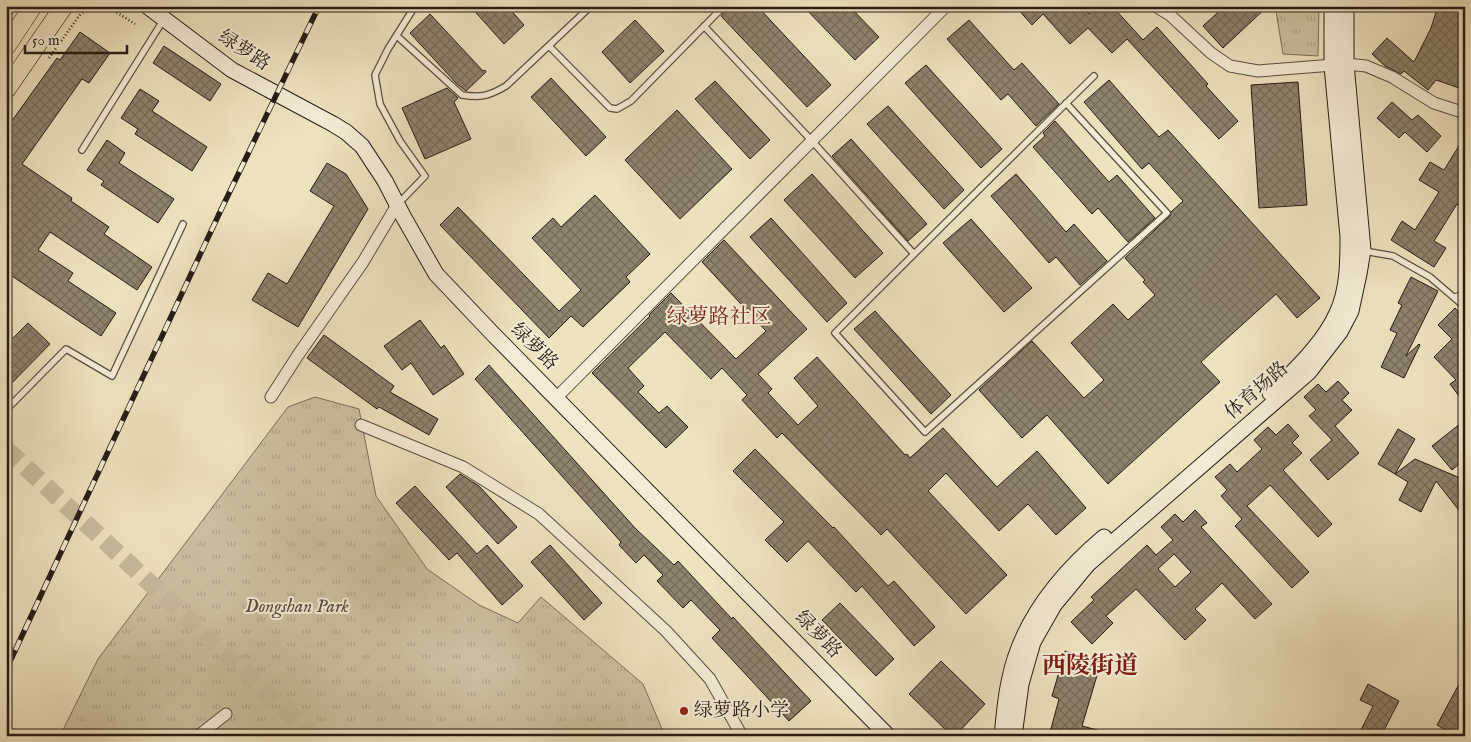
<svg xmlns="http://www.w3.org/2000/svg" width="1471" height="742" font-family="'IM FELL English','Noto Serif SC',serif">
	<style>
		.grass { fill: url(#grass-tufts); stroke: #796f5b }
		.building { fill: url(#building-cross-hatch); stroke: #261d14; fill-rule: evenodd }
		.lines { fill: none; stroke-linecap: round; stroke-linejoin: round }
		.primary-tunnel { stroke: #c6bb9d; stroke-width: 18; stroke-dasharray: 18 9; stroke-linecap: butt }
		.lane-casing { stroke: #584e3f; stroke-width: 8 }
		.street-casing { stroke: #584e3f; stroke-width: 13 }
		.secondary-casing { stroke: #261d14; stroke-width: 17 }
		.primary-casing { stroke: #261d14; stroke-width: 19 }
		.path { stroke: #261d14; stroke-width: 2.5; stroke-dasharray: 1 2.5; stroke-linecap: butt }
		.lane { stroke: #f4ecd5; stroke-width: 5.5 }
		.street { stroke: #f4ecd5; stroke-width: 11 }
		.secondary { stroke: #f4ecd5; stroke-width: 15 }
		.primary { stroke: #eee2bf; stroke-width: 18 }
		.rail-casing { stroke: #261d14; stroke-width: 5.5 }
		.rail { stroke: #f4ecd5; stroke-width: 4; stroke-dasharray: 11; stroke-linecap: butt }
		.poi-dot { fill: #8f2418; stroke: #f4ecd5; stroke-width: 2 }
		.labels { text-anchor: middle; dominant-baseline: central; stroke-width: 4; stroke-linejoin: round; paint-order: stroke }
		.street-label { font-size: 19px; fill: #261d14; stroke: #f4ecd5 }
		.park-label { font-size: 19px; font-style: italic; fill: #584e3f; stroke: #f4ecd5 }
		.poi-label { font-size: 19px; fill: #261d14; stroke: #f4ecd5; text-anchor: start }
		.quarter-label { font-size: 21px; fill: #7a1f14; stroke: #f4ecd5 }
		.district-label { font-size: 24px; font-weight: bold; fill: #7a1f14; stroke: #f4ecd5 }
	</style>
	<defs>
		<pattern id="grass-tufts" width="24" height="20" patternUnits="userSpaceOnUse" patternTransform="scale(1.25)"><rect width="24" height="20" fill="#ccc1a2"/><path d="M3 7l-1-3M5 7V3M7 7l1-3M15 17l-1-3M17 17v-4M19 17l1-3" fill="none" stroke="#afa58b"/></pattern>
		<pattern id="building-cross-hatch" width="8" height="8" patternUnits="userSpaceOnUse" patternTransform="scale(1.25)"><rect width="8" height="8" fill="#8e836d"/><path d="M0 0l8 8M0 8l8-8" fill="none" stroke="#746b58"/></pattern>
	</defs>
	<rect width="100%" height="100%" fill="#eee2bf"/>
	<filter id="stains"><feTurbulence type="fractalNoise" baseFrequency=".004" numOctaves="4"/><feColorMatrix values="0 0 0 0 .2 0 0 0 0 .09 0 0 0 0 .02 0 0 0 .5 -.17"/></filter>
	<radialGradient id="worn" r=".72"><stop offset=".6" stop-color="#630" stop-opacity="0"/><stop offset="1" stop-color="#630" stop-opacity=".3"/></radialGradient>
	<path class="grass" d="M1273 6H1319L1318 56 1283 54 1276 11Z
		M315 397 359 409 376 496 427 569 479 605 518 623 541 597 643 684 665 736H60L98 659 288 407Z"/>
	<path class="building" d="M470 6H507L524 25 504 44Z
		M729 6H757L831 85 807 107 721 16Z
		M803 6H849L879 37 855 60Z
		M1015 6H1083L1089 14 1098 6H1112L1143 40 1157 27 1208 84 1206 86 1238 121 1219 139 1127 39 1112 53 1088 28 1070 44 1043 14 1032 25Z
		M1225 6H1268L1223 48 1203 26Z
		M1438 6H1465V90L1436 80 1428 90 1404 71 1401 74 1385 66 1372 54 1387 38 1414 62 1431 28Z
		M430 14 483 71 485 70 486 72 466 91 456 83 410 33Z
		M635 20 664 51 630 83 602 52Z
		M969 20 1014 70 1022 63 1059 104 1036 126 1008 94 1001 100 947 39Z
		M80 32 110 53 89 83 82 79 22 164 72 198 71 201 109 227 104 234 152 267 137 290 50 232 38 250 73 273 68 281 116 313 101 336 6 272V129L57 58 60 60Z
		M164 46 221 84 210 101 153 63Z
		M926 65 1002 149 981 168 905 83Z
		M551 78 606 137 586 156 531 97Z
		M1109 80 1159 137 1168 130 1320 298 1297 318 1276 294 1201 362 1220 382 1108 484 1047 415 1022 438 979 390 1032 341 1084 398 1104 380 1071 343 1113 304 1128 320 1155 295 1143 282 1145 280 1125 258 1170 216 1171 212 1183 201 1149 163 1142 169 1084 102Z
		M715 81 770 140 750 159 695 99Z
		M1298 82 1307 205 1259 208 1251 85Z
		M447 88 458 98 454 102 471 139 425 159 402 108Z
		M140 89 159 101 152 111 207 147 192 171 135 134 138 129 121 118Z
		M1392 102 1412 120 1418 115 1441 136 1427 152 1405 132 1399 138 1377 118Z
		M888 106 964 190 944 209 867 124Z
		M677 110 732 169 680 219 625 160Z
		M1055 121 1109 182 1117 175 1155 218 1128 242 1098 208 1092 214 1033 147 1045 136 1043 133Z
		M1465 136V209L1457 204 1434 241 1446 248 1434 267 1391 240 1402 221 1415 230 1439 192 1419 180 1430 162 1444 170Z
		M851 139 927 224 908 241 832 156Z
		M107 140 125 153 119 163 174 199 158 223 101 185 104 181 87 170Z
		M327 163 346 174 368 209 298 327 252 300 268 273 287 284 334 206 310 191Z
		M812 174 883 253 855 278 784 200Z
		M1016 174 1066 232 1074 224 1107 261 1080 285 1056 257 1049 263 991 196Z
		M595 195 650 254 626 277 630 282 583 327 571 316 549 338 440 225 458 207 559 311 581 290 532 238 553 218 561 227Z
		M771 218 847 303 827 322 750 237Z
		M971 219 1032 288 1004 312 943 243Z
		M724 240 807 329 758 374 772 389 768 393 798 425 818 406 794 378 817 357 905 455 907 454 910 458 943 428 997 487 1037 451 1086 508 1056 535 1028 504 999 531 946 473 928 491 1007 575 966 614 887 529 881 535 782 433 777 438 742 400 747 395 722 368 711 379 665 332 628 368 644 386 638 392 659 413 667 406 688 427 666 448 592 373 650 316 649 315 671 293 736 359 766 331 702 262Z
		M1411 277 1438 291 1406 356 1419 344 1420 345 1404 378 1381 367 1397 333 1390 330 1402 305 1398 303Z
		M1455 308 1465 319V404L1450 384 1456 380 1434 357 1452 339 1438 325Z
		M875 311 951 395 931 414 854 329Z
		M420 320 441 348 444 345 464 374 433 395 411 363 402 370 384 346Z
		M28 323 50 344 6 389V345Z
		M324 335 394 386 390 392 438 419 429 435 379 407 377 409 307 358Z
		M489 365 635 528 674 565 678 561 732 619 733 617 811 701 789 721 712 638 720 630 691 600 683 608 657 581 663 575 644 555 636 563 619 545 621 542 475 379Z
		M1338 381 1349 393 1342 400 1352 410 1335 426 1359 453 1328 480 1310 460 1332 440 1309 416 1316 410 1304 397 1318 384 1326 392Z
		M1465 420V459L1452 470 1432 446Z
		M1288 424 1299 436 1292 443 1302 453 1283 470 1332 524 1318 537 1270 485 1247 506 1309 572 1292 588 1235 526 1242 519 1221 496 1227 490 1215 477 1230 464 1237 472 1262 449 1254 440 1268 427 1276 435Z
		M1398 429 1415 439 1395 474 1378 464Z
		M755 449 833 528 834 527 888 586 894 581 935 627 914 646 862 586 856 592 808 541 787 562 765 540 784 522 733 471Z
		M1415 459 1465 480V518L1436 481 1421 512 1399 500 1408 482 1395 474Z
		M460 474 479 486 517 527 498 544 446 487Z
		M415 486 477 554 487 545 523 586 502 605 457 553 449 560 396 503Z
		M1195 510 1207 523 1201 527 1272 604 1255 619 1222 583 1195 609 1206 620 1185 640 1136 589 1106 616 1113 623 1092 644 1071 622 1094 600 1091 597 1147 545 1156 555 1173 540 1161 527 1175 514 1183 522ZM1174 554 1191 572 1175 587 1158 569Z
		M550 545 602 603 584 620 531 562Z
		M840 603 894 659 876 676 822 620Z
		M1065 651 1101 662 1082 726 1105 732V736H1049L1059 699 1052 696Z
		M941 661 985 704 955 736H952L909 694Z
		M1465 673V736H1456L1437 725Z
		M1368 684 1399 701 1381 736H1358L1373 706 1360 700Z"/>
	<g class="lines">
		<path class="primary-tunnel" d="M6 449 314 736"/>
		<defs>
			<path id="lane" d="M704 26 812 141 914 254
				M397 36 462 95C481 98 489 96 506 86L591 6
				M549 46 610 108 617 109 631 101 724 6
				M1066 103 1167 213 925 432 835 333C921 247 1007 161 1094 76
				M82 150 164 19
				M398 204 425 176 400 141 380 104 375 75 388 49 415 6
				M1364 251 1393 256 1430 277 1465 307
				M1455 297 1465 294
				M6 410 66 349 112 376 183 224"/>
			<path id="street" d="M1155 6 1170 15 1211 53 1230 66 1258 71 1346 64 1366 66 1392 77 1434 103 1465 113
				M271 397 298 355 363 262 397 205
				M556 398 946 6
				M361 425 463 467 539 514 666 631 710 679 742 736
				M198 736 226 714"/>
			<path id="secondary" d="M147 6 232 70 333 124 346 132 362 146 385 181 403 216 436 274 492 333 888 736
				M1270 393C1294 372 1324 342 1337 313 1348 290 1348 261 1348 237L1332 66V6
				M1002 736C1004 718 1005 700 1009 682 1020 624 1059 575 1104 537
				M1014 736 1021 684 1033 642 1054 605 1088 564 1309 372 1340 332 1351 311 1359 274 1363 250 1346 64V6"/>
			<path id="primary" d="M6 47 33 6
				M6 90 64 6"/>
		</defs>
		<use href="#lane" class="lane-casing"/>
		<use href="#street" class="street-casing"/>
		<use href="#secondary" class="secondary-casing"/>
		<use href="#primary" class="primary-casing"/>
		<path class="path" d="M49 58 79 16 88 7H108L135 24"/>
		<use href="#lane" class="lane"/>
		<use href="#street" class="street"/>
		<use href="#secondary" class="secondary"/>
		<use href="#primary" class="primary"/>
		<defs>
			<path id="rail" d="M6 670 220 212 319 6"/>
		</defs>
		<use href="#rail" class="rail-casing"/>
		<use href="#rail" class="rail"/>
	</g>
	<circle class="poi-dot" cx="684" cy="711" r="5"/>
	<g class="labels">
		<g class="street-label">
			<text transform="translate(244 51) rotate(33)">绿萝路</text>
			<text transform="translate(534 347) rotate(45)">绿萝路</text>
			<text transform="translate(1257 391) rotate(-41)">体育场路</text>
			<text transform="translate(818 635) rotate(46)">绿萝路</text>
		</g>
		<g class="park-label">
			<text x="297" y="607">Dongshan Park</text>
		</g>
		<g class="poi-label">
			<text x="694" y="711">绿萝路小学</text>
		</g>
		<g class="quarter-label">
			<text x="719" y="317">绿萝路社区</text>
		</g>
		<g class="district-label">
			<text x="1090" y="666">西陵街道</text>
		</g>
	</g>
	<rect width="1471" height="742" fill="none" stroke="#eee2bf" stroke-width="25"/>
	<rect x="8" y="8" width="1456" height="727" fill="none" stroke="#261d14" stroke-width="2.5"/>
	<rect x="12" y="12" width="1446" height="717" fill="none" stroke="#261d14"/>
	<path d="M25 45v8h102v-8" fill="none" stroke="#261d14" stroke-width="2.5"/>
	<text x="32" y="45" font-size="15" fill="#261d14" stroke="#f4ecd5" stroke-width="4" paint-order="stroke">50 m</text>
	<rect width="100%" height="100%" filter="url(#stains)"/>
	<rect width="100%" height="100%" fill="url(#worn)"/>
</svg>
